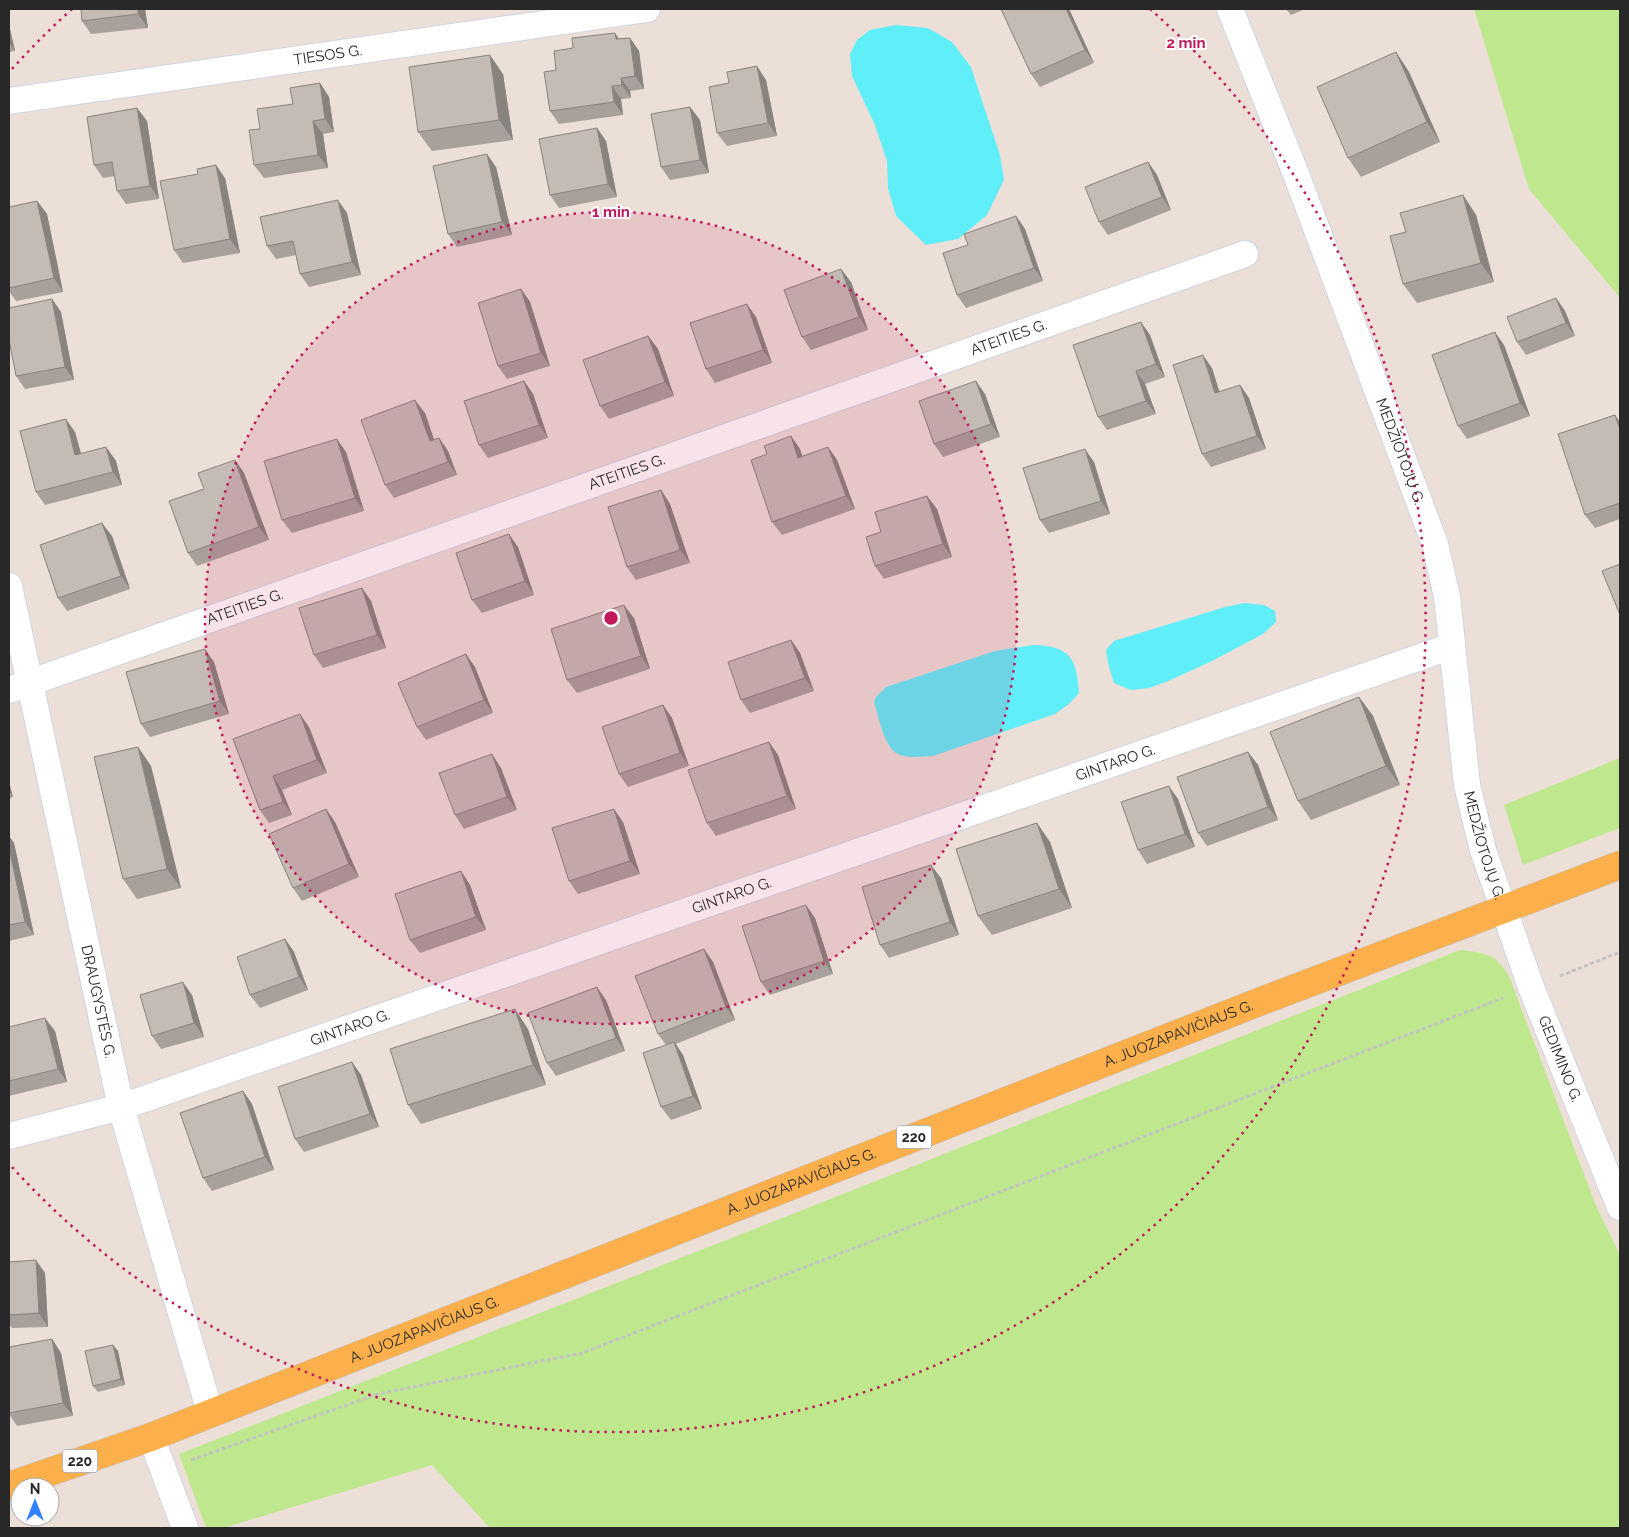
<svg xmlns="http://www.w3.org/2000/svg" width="1629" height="1537" font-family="Raleway,sans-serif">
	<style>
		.green { fill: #bfe88e }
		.water { fill: #60eef9 }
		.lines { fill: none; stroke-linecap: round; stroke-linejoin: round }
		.minor-casing { stroke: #cdd5e3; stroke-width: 28 }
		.primary-casing { stroke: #c3c3c3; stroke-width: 29 }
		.path { stroke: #c3c3c3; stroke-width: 3; stroke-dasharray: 4 2.5; stroke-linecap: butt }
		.minor { stroke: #fff; stroke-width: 26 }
		.primary { stroke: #fcb04c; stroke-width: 28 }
		.wall { fill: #a8a19b }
		.shaded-wall { fill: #88837e }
		.building { fill: #c3bbb4; stroke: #88837e }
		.ring { fill: none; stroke: #c2185b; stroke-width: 2.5; stroke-dasharray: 2.5 5 }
		.labels { text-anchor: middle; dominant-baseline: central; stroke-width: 4; stroke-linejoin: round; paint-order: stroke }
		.shield { fill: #fff; stroke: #686868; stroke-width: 1 }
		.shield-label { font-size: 14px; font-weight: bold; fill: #282828 }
		.street-label { font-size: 15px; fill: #282828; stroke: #fff }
		.centre { fill: #c2185b; stroke: #fff; stroke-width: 2.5 }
		.ring-label { font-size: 15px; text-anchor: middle; font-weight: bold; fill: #c2185b; stroke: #fff; stroke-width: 4; stroke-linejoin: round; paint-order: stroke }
	</style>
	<rect width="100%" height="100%" fill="#ecdfd8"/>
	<path class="green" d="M1474 9H1620V298L1529 189Z
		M1620 758V828L1523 865 1504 805Z
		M1460 950C1486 953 1495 953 1509 976L1596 1206 1620 1255V1528H490L432 1465 223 1528H206L179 1454 729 1239Z"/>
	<path class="water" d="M896 25 928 28 952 42 971 67 1000 155 1004 180 987 215 958 239 926 245 896 216 888 188 887 161 875 125 852 76 850 54 857 40 870 30Z
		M1244 603 1264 605 1275 611 1276 622 1263 634 1210 662 1166 682 1149 688 1131 690 1114 683 1108 663 1106 650 1114 641 1225 607Z
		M1033 645C1070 646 1077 658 1079 693L1069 704 1055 714 933 756C922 756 908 759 898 754 885 749 878 716 874 702L876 697 886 687 995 651Z"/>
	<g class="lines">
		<defs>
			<g id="minor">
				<path id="s1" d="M1230 9 1296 174 1435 544 1447 597 1467 785 1483 850 1531 987 1620 1207"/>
				<path id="s2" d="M9 101 647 9"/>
				<path id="s3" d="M9 586 121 1107 210 1412"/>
				<path id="s4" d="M9 690 1245 254"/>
				<path id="s5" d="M9 1136 121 1107 1452 646"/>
				<path d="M151 1437 185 1528"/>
			</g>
			<g id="primary">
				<path id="s6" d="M9 1486 151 1437 1264 1000 1620 865"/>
			</g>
		</defs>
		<use href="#minor" class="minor-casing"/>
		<use href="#primary" class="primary-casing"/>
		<path class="path" d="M1560 976 1620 952
			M191 1460 378 1394 582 1353 1503 998"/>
		<use href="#minor" class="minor"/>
		<use href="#primary" class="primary"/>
	</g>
	<path class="wall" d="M81 9H145L148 28 91 34 82 21Z
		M1001 9H1069L1094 63 1040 87 1031 74Z
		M1286 9H1305L1291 15Z
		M9 25 15 51 9 52Z
		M630 38 639 51 644 89 630 91 631 98 621 99 623 115 559 124 550 111 556 70 573 48Z
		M1396 52 1409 72 1440 142 1361 177 1348 158Z
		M503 74 513 140 432 151 418 132Z
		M766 80 777 136 727 146 717 133Z
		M320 83 329 97 334 132 323 134 328 168 264 178 254 165 260 129Z
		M690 107 700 120 709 173 670 180 661 167Z
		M137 108 147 121 159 199 126 204 117 191 115 176 103 178 94 165Z
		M597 128 606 141 617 197 559 208 550 195Z
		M1148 162 1157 175 1171 210 1108 235 1099 222Z
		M496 167 512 235 457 247 448 234Z
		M225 178 240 253 183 263 174 250Z
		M1463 195 1476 215 1494 282 1417 303 1403 284 1406 232Z
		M37 201 47 214 63 292 16 301 9 291V207Z
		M347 213 361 275 309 287 300 274 296 255 276 259 267 246Z
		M1016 216 1025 229 1043 281 966 308 957 295 968 245Z
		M841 269 851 282 868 330 811 350 802 337Z
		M521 289 530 302 550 366 507 379 498 366Z
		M1556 298 1565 311 1575 336 1526 355 1517 342Z
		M52 299 61 312 74 380 25 389 16 376Z
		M756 317 772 363 715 383 706 369Z
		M1150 335 1165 377 1145 384 1156 414 1107 430 1098 417Z
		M648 336 658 349 674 396 609 419 600 406Z
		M1504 345 1530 416 1467 439 1458 426Z
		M1212 368 1219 392 1240 385 1249 398 1266 449 1211 467 1202 454Z
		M524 381 533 394 548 438 488 458 479 445Z
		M985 394 1000 437 943 457 934 444Z
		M425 413 434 440 439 438 448 451 457 475 394 498 385 485Z
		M1620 422V519L1595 528 1585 515Z
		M75 432 81 454 106 447 116 461 122 485 45 505 36 492Z
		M791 436 800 449 802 456 828 447 837 460 855 509 782 535 772 522 767 454Z
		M346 452 364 511 292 533 282 520Z
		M235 460 244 473 269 540 197 566 188 553 204 489Z
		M1094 462 1110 514 1049 533 1040 520Z
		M661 490 670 504 690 563 636 580 627 567Z
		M937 509 952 557 884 579 875 566Z
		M112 536 130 589 67 611 58 598Z
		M518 547 534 595 482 613 472 600Z
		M362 588 371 601 386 648 323 668 314 655Z
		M634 618 650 669 577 693 567 680Z
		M791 640 800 653 814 691 750 713 741 700Z
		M214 662 229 714 150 737 141 724Z
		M475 667 493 713 426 740 417 727Z
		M1359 697 1373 716 1400 785 1311 820 1298 801Z
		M663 705 672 718 689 766 628 787 619 774Z
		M309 727 327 773 282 790 292 815 269 823 260 810 233 739Z
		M769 742 778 755 796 809 716 836 707 823Z
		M138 747 151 766 181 888 137 899 123 879Z
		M1248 752 1258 765 1278 820 1207 846 1198 833Z
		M501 768 517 810 464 829 455 815Z
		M9 782 13 797 9 799Z
		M1178 799 1195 847 1147 864 1138 850Z
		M326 809 335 822 359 877 302 901 293 888Z
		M623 822 640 874 578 894 569 881Z
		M1037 823 1050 842 1072 908 992 935 978 916Z
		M9 836 14 843 34 935 9 941Z
		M461 871 470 885 486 930 420 953 410 940Z
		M941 878 959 935 889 958 880 945Z
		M815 918 833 974 770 995 761 982Z
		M285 939 294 952 308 990 260 1008 250 995Z
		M704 949 713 962 735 1020 676 1044 683 1055 702 1109 671 1120 661 1107 666 1045 658 1034Z
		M192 995 204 1037 161 1049 152 1036Z
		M606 1000 625 1051 556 1076 547 1063Z
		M9 1027 55 1031 67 1082 9 1096Z
		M528 1029 546 1085 421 1124 408 1105Z
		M352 1062 361 1075 379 1127 304 1152 295 1139Z
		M243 1091 252 1104 274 1170 212 1191 203 1178Z
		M9 1262 45 1273 48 1327 12 1328 9 1324Z
		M52 1339 61 1353 73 1416 17 1426 9 1414V1347Z
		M118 1351 125 1385 98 1392 93 1386Z"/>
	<path class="shaded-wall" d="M138 9H145L148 28 138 14Z
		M1066 9H1069L1094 63 1085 50Z
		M9 25 15 51 9 42Z
		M615 33 624 46 616 39Z
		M630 38 639 51 644 89 635 76Z
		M1396 52 1409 72 1440 142 1427 122Z
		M490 55 503 74 513 140 499 120Z
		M757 66 766 80 777 136 768 123Z
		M621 78 630 91 631 98 622 85Z
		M320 83 329 97 334 132 325 119Z
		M612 86 621 99 623 115 614 102Z
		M690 107 700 120 709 173 700 160Z
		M137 108 147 121 159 199 150 186Z
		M313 121 323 134 328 168 318 155Z
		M597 128 606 141 617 197 608 184Z
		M487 154 496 167 512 235 502 222Z
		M1148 162 1157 175 1171 210 1162 197Z
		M216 165 225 178 240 253 230 239Z
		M1463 195 1476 215 1494 282 1481 263Z
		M338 200 347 213 361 275 352 262Z
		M37 201 47 214 63 292 54 278Z
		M1016 216 1025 229 1043 281 1034 268Z
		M841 269 851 282 868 330 859 317Z
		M521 289 530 302 550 366 541 353Z
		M1556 298 1565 311 1575 336 1566 323Z
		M52 299 61 312 74 380 65 367Z
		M747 304 756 317 772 363 763 350Z
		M1141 322 1150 335 1165 377 1156 364Z
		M1495 332 1504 345 1530 416 1520 403Z
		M648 336 658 349 674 396 665 382Z
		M1203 355 1212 368 1224 406 1215 393Z
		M1136 371 1145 384 1156 414 1146 401Z
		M524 381 533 394 548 438 539 425Z
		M976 381 985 394 1000 437 991 424Z
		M1240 385 1249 398 1266 449 1257 436Z
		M415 400 425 413 439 454 430 441Z
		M1615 415 1620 422V430Z
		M66 419 75 432 85 468 75 455Z
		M791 436 800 449 807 471 798 458Z
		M439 438 448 451 457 475 448 462Z
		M337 439 346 452 364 511 355 498Z
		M106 447 116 461 122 485 113 472Z
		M828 447 837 460 855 509 846 496Z
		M1085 449 1094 462 1110 514 1101 501Z
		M235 460 244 473 269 540 259 527Z
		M661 490 670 504 690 563 680 550Z
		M927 496 937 509 952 557 943 544Z
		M102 523 112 536 130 589 121 576Z
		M509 534 518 547 534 595 525 581Z
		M362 588 371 601 386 648 377 635Z
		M624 605 634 618 650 669 641 656Z
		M791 640 800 653 814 691 805 678Z
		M205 649 214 662 229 714 220 701Z
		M466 654 475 667 493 713 484 700Z
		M1359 697 1373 716 1400 785 1386 766Z
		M663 705 672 718 689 766 680 753Z
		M300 714 309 727 327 773 317 760Z
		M769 742 778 755 796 809 787 796Z
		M138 747 151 766 181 888 167 869Z
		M1248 752 1258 765 1278 820 1268 807Z
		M492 754 501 768 517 810 507 797Z
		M273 776 282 790 292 815 283 802Z
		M9 782 13 797 9 791Z
		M1169 786 1178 799 1195 847 1185 834Z
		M326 809 335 822 359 877 349 864Z
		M614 809 623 822 640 874 630 861Z
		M1037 823 1050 842 1072 908 1059 889Z
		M9 836 14 843 34 935 25 922 9 848Z
		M931 865 941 878 959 935 950 922Z
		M461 871 470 885 486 930 476 917Z
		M806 905 815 918 833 974 824 961Z
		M285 939 294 952 308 990 299 977Z
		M704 949 713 962 735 1020 726 1007Z
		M183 982 192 995 204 1037 194 1023Z
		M597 987 606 1000 625 1051 616 1038Z
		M515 1009 528 1029 546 1085 533 1065Z
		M45 1018 55 1031 67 1082 58 1069Z
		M674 1042 683 1055 702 1109 693 1096Z
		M352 1062 361 1075 379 1127 370 1114Z
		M243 1091 252 1104 274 1170 265 1157Z
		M36 1260 45 1273 48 1327 39 1313Z
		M52 1339 61 1353 73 1416 63 1403Z
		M113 1345 118 1351 125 1385 121 1379Z"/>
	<path class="building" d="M81 9H138V14L82 21Z
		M1001 9H1066L1085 50 1031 74Z
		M615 33 616 39 630 38 635 76 621 78 622 85 612 86 614 102 550 111 544 72 556 70 554 51 573 48 572 38Z
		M1396 52 1427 122 1348 158 1317 87Z
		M490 55 499 120 418 132 409 67Z
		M757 66 768 123 717 133 709 87 729 83 727 72Z
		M320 83 325 119 313 121 318 155 254 165 249 130 260 129 257 109 293 104 290 88Z
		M690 107 700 160 661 167 651 114Z
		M137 108 150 186 117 191 112 162 94 165 87 117Z
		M597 128 608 184 550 195 539 139Z
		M487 154 502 222 448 234 433 166Z
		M1148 162 1162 197 1099 222 1085 187Z
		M216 165 230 239 174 250 160 181 198 174 197 169Z
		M1463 195 1481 263 1403 284 1390 236 1406 232 1400 213Z
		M338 200 352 262 300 274 293 241 267 246 260 217Z
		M37 201 54 278 9 288V207Z
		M1016 216 1034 268 957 295 943 253 968 245 964 234Z
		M841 269 859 317 802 337 784 290Z
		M521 289 541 353 498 366 478 303Z
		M1556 298 1566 323 1517 342 1507 317Z
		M52 299 65 367 16 376 9 340V308Z
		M747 304 763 350 706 369 690 323Z
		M1141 322 1156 364 1136 371 1146 401 1098 417 1073 345Z
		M1495 332 1520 403 1458 426 1432 355Z
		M648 336 665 382 600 406 583 360Z
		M1203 355 1215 393 1240 385 1257 436 1202 454 1173 365Z
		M524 381 539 425 479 445 464 401Z
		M976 381 991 424 934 444 919 401Z
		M415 400 430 441 439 438 448 462 385 485 361 420Z
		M1615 415 1620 430V503L1585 515 1558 434Z
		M66 419 75 455 106 447 113 472 36 492 20 431Z
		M791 436 798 458 828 447 846 496 772 522 751 460 767 454 764 446Z
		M337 439 355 498 282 520 264 461Z
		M1085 449 1101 501 1040 520 1023 468Z
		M235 460 259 527 188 553 169 501 204 489 198 473Z
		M661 490 680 550 627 567 608 507Z
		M927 496 943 544 875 566 866 537 881 532 875 512Z
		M102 523 121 576 58 598 40 545Z
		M509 534 525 581 472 600 456 553Z
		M1620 564V615L1602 571Z
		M362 588 377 635 314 655 299 608Z
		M624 605 641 656 567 680 551 629Z
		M791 640 805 678 741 700 728 662Z
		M205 649 220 701 141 724 126 672Z
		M466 654 484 700 417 727 398 683Z
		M1359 697 1386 766 1298 801 1270 732Z
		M663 705 680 753 619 774 602 727Z
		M300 714 317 760 273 776 283 802 260 810 233 739Z
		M769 742 787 796 707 823 688 770Z
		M138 747 167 869 123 879 94 757Z
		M1248 752 1268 807 1198 833 1177 777Z
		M492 754 507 797 455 815 439 773Z
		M1169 786 1185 834 1138 850 1121 802Z
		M326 809 349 864 293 888 269 834Z
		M614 809 630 861 569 881 552 828Z
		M1037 823 1059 889 978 916 956 849Z
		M9 848 25 922 9 925Z
		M931 865 950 922 880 945 862 887Z
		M461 871 476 917 410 940 395 894Z
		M806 905 824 961 761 982 742 926Z
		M285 939 299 977 250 995 237 957Z
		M704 949 726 1007 658 1034 635 976Z
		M183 982 194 1023 152 1036 140 995Z
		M597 987 616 1038 547 1063 528 1013Z
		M515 1009 533 1065 408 1105 390 1049Z
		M45 1018 58 1069 9 1081V1027Z
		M674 1042 693 1096 661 1107 643 1053Z
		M352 1062 370 1114 295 1139 278 1087Z
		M243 1091 265 1157 203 1178 180 1113Z
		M36 1260 39 1313 9 1315V1262Z
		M52 1339 63 1403 9 1413V1347Z
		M113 1345 121 1379 93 1386 85 1351Z"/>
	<circle cx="611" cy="618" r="406" fill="#c2185b" fill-opacity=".12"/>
	<g class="ring">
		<circle cx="611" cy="618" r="406"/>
		<path d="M12 69A813 813 0 0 1 72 9M1150 9A813 813 0 1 1 12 1167"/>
	</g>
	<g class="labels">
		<g class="shield">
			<rect x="896.5" y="1125.5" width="35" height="23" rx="4"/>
			<rect x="62.5" y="1449.5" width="35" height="23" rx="4"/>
		</g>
		<g class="shield-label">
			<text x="914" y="1137">220</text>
			<text x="80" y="1461">220</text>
		</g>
		<g class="street-label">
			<text stroke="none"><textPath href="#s2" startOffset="322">TIESOS G.</textPath></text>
			<text stroke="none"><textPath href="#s4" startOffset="1060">ATEITIES G.</textPath></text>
			<text stroke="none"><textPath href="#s1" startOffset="474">MEDŽIOTOJŲ G.</textPath></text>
			<text stroke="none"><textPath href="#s4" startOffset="655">ATEITIES G.</textPath></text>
			<text stroke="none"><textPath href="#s4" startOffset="250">ATEITIES G.</textPath></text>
			<text stroke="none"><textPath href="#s5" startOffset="1168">GINTARO G.</textPath></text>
			<text stroke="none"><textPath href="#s1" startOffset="879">MEDŽIOTOJŲ G.</textPath></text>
			<text stroke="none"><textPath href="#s5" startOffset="762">GINTARO G.</textPath></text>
			<text stroke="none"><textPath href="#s3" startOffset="425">DRAUGYSTĖS G.</textPath></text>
			<text stroke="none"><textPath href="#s5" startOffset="358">GINTARO G.</textPath></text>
			<text stroke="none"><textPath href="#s6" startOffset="1254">A. JUOZAPAVIČIAUS G.</textPath></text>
			<text stroke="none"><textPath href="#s1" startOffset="1106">GEDIMINO G.</textPath></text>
			<text stroke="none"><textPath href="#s6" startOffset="849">A. JUOZAPAVIČIAUS G.</textPath></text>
			<text stroke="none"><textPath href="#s6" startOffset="444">A. JUOZAPAVIČIAUS G.</textPath></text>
		</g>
	</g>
	<circle cx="611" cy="618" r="8" class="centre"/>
	<g class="ring-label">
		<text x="1186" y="48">2 min</text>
		<text x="611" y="217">1 min</text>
	</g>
	<rect width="1629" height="1537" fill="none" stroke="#282828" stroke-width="20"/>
	<g transform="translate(35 1502)"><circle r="24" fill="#ffffff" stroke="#a9a9a9"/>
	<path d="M0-4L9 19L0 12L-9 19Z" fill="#3281ff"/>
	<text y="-8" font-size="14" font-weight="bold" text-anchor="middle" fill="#282828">N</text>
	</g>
</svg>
